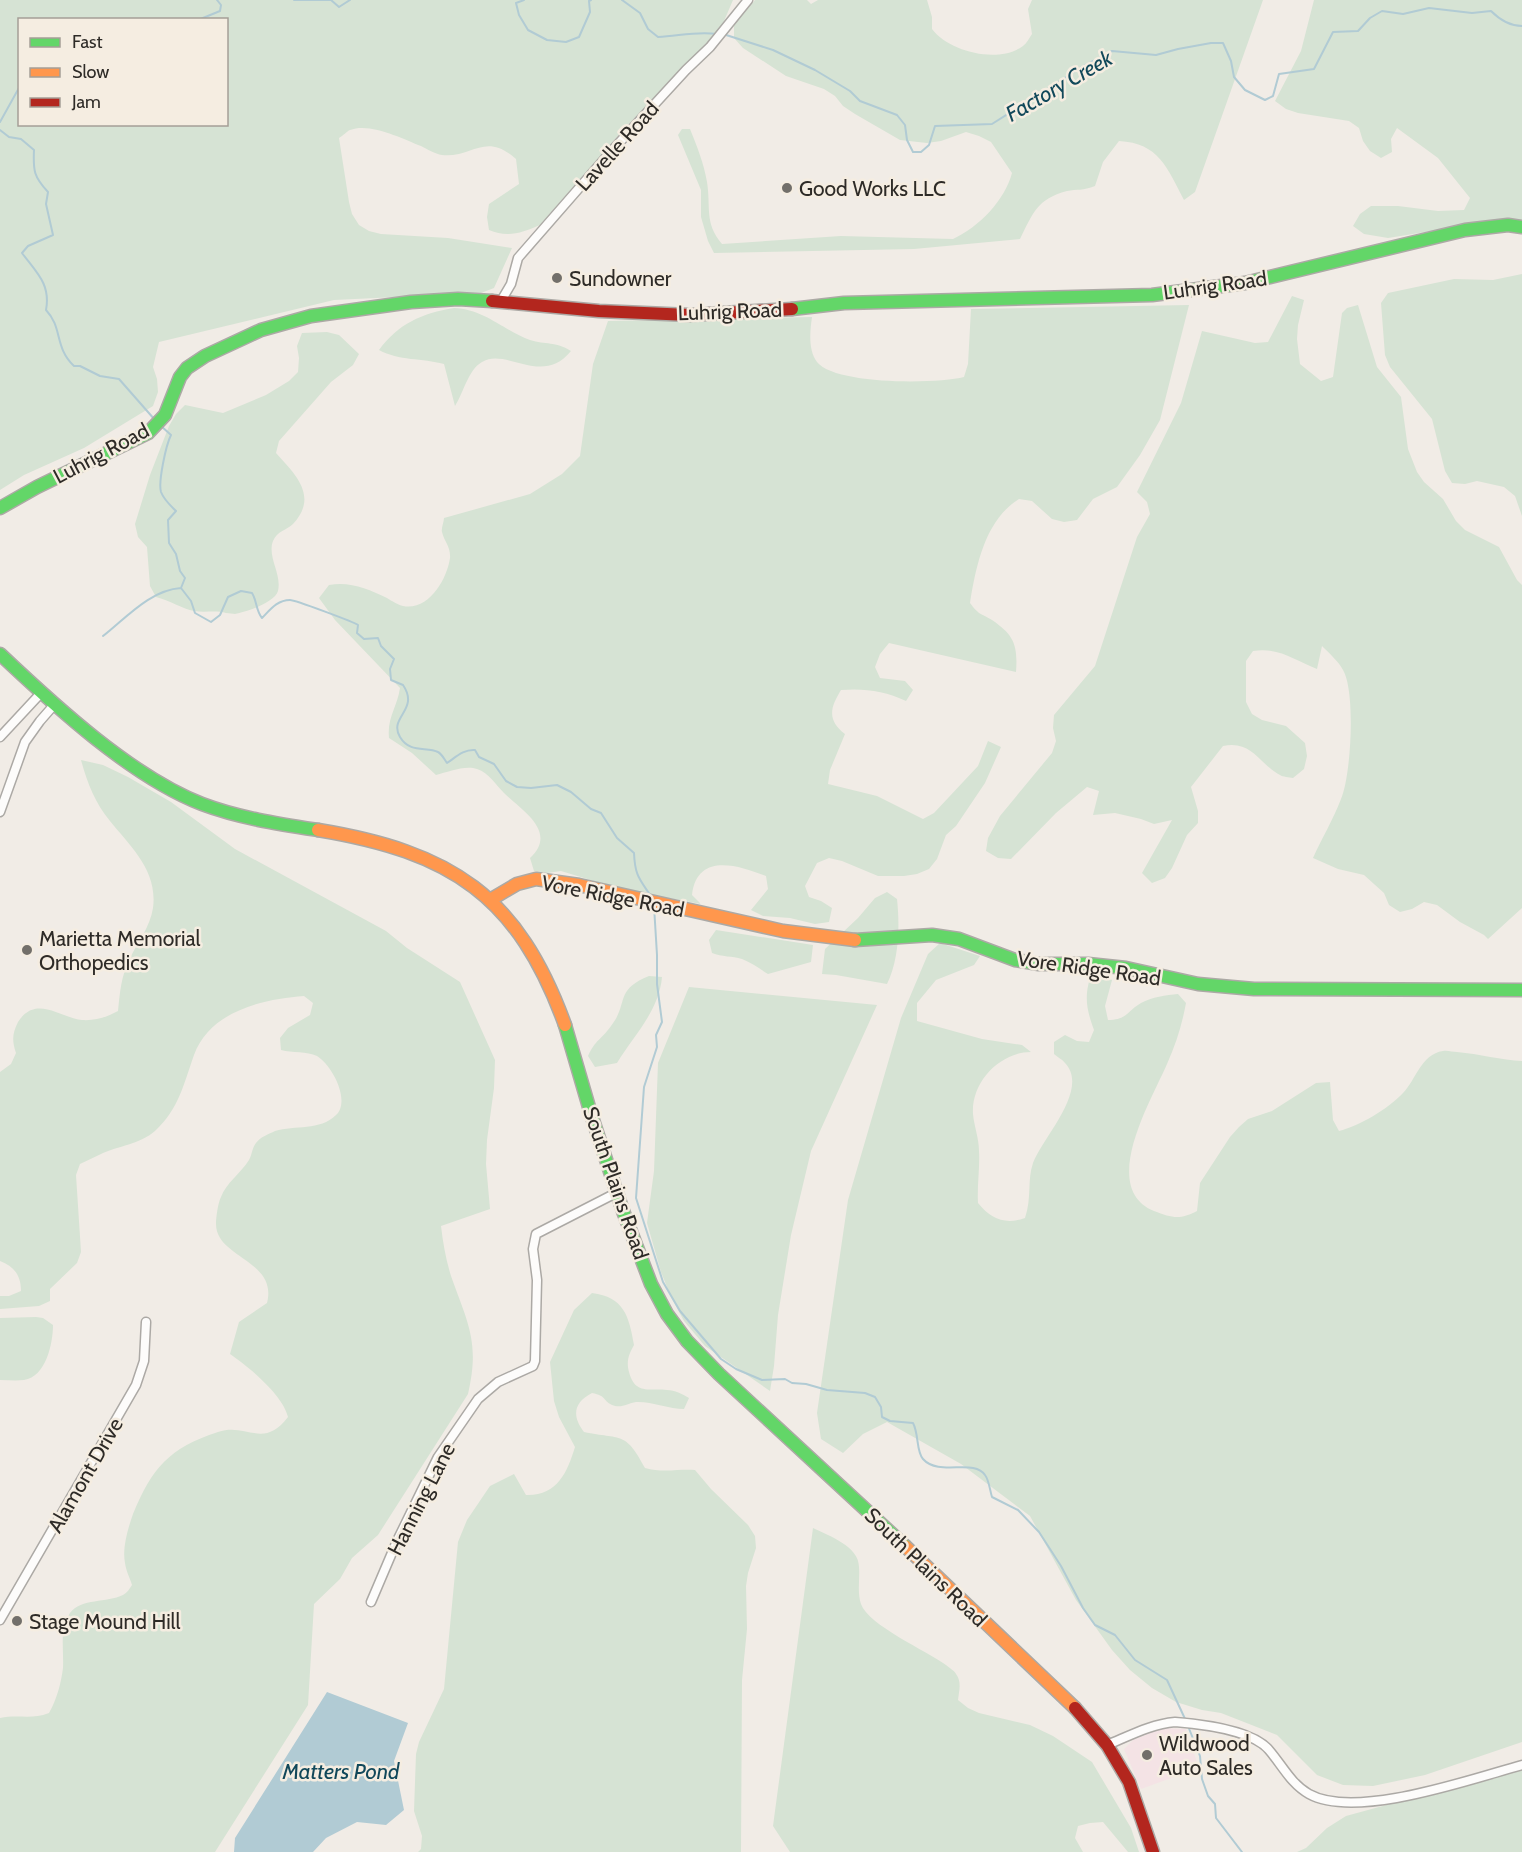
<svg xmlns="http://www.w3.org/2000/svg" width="1522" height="1852" font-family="Cabin,sans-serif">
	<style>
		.commercial { fill: #f4e3e5 }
		.green { fill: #d6e3d4; fill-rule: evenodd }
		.water { fill: #b1cbd4 }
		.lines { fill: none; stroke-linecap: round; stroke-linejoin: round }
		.stream { stroke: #b1cbd4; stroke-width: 2 }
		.street-casing { stroke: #aca9a5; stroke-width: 11 }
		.fast-casing { stroke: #aca9a5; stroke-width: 15 }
		.slow-casing { stroke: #aca9a5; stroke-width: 15 }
		.jam-casing { stroke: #aca9a5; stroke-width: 15 }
		.street { stroke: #fdfcfb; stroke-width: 8 }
		.fast { stroke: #63d668; stroke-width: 12 }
		.slow { stroke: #ff974d; stroke-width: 12 }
		.jam { stroke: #b3261e; stroke-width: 12 }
		.poi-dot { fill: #726f6a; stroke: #f5ede1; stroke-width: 2 }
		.labels { text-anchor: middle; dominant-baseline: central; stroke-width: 5; stroke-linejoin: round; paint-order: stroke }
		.street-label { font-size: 21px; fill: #2e2b27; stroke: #f5ede1 }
		.poi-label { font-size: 21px; fill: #2e2b27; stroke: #f5ede1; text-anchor: start }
		.water-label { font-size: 22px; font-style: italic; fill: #11485a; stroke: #f5ede1 }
	</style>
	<rect width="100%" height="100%" fill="#f1ece6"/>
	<path class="commercial" d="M1163 1728 1186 1729 1199 1768 1141 1789 1124 1749 1133 1740Z"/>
	<path class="green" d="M0 0H733L721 28 623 130 540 225C522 233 507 238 489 230L487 217 489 204 519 184 516 159C485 131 473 158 442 155 435 154 427 149 421 146 403 139 370 122 350 130 347 131 343 136 339 138L349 202 352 214 359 225 369 231 381 234 448 238 512 248 494 288 481 293 334 300 159 342 153 367 157 379 158 392 153 406 84 448 24 475 0 490ZM20 20H226V124H20Z
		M755 0H807L811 4 818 0H927L932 17V29C949 52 999 64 1023 46 1027 43 1029 38 1032 34L1028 9 1032 0H1263L1195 192 1184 200C1167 168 1159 143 1119 141L1103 162 1095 186C1083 191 1077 189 1067 191 1037 199 1033 213 1020 239L914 249 714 253 708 241 701 217V190L678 135 682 129H690C697 146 704 164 707 182 711 207 704 223 722 244L841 236 953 239C979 227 1005 200 1012 173L991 142 979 136 966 132 941 141 927 143 900 140 855 114 843 106 835 96 824 89 786 76 743 48 734 38V25Z
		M1314 0H1522V222L1507 219 1388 238 1364 234 1353 226 1360 214 1371 206H1398L1438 211 1464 210 1470 198 1438 158 1397 128 1391 139 1392 152 1381 158 1370 151 1363 141 1359 128 1349 121 1298 113 1286 109 1275 101 1301 51Z
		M1522 274V516L1515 496 1504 487 1477 481 1465 484 1452 483 1445 471 1432 419 1390 367 1385 355 1381 303 1388 293 1454 279 1493 280Z
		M1292 296 1304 300 1298 325 1297 339 1300 364 1321 381 1333 377 1342 313 1347 308 1358 305 1377 367 1401 397 1408 449 1417 472 1424 482 1443 499 1456 521 1465 530 1499 547 1517 580 1522 585V908L1488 939 1484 935 1460 922 1437 905 1424 902 1412 909 1400 912 1389 905 1384 893 1364 875 1338 869 1313 858C1322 838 1333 820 1341 799 1351 776 1356 692 1343 670 1339 662 1329 653 1322 646L1317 669C1294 660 1279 647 1253 651L1246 661V702L1252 714 1262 720 1286 726 1305 743 1307 756 1304 769 1293 778C1289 777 1283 777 1280 775 1258 763 1252 740 1223 746L1191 787 1198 811V823L1187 835 1172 868 1165 878 1152 883 1142 873 1172 820 1154 824 1141 819 1115 813 1093 815 1099 791 1087 787 1056 813 1011 859 998 858 986 851 988 838 1000 816 1052 753 1056 741 1053 728 1054 715 1095 666 1137 537 1150 514 1147 502 1137 492 1181 403 1202 331 1255 343 1268 342Z
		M1189 305 1160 420 1140 455 1117 487 1093 499 1077 520 1064 522 1052 519 1032 501 1019 499C985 520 976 566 970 603 979 615 980 613 992 620 1014 635 1018 645 1016 672L889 643 880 654 875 667 880 678 905 681 913 690 906 701C885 691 864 688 841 690 830 708 827 720 845 734L830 770 828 784 877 796 923 819 934 813 978 766 988 741 1001 747 985 783 956 826 946 835 937 859 929 869 917 874 904 876H878L842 861 829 858 817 863 805 886 809 897 821 901 832 908 829 922 815 924 790 918 763 916 751 910 768 889 766 876C738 865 697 852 692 895L701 904 620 889 561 871 547 873 534 871 530 858C558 832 523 811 504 793 496 785 489 773 477 769 465 765 448 772 436 775L412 753 389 738C387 717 397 708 400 688L335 620 319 598 329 585C350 581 368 589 387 598 392 601 398 605 403 606 429 611 447 579 450 558 451 547 444 541 442 532 441 528 444 522 444 518L530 494 562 474 580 456 593 364 608 321 812 317C810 331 808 350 817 362 835 385 937 384 964 377L968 364 971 309Z
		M454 308C484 309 503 330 530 340 546 345 555 341 571 351 542 387 506 347 482 362 468 370 464 392 455 406L444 364C422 358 399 361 379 350 398 324 422 313 454 308Z
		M327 332 339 335 359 354 353 365 331 382 279 441 276 453C295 474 319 496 293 524 287 530 277 531 273 541 267 557 282 574 278 591 275 602 247 612 235 614 233 614 229 613 226 613 216 610 205 613 194 611 183 609 169 600 156 597L150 586 147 547 138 537 135 524 150 475 169 426 176 414 185 405 223 413 266 395 289 381 298 372 299 358 297 346 302 333Z
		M81 760 103 765 128 777 171 802 235 849 386 931 407 948 460 982 495 1060 494 1088 487 1140 486 1164 490 1209 441 1226C443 1243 446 1260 451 1276 468 1324 480 1342 468 1394L378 1535 352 1558 340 1579 314 1604 308 1705 215 1852H0V1718C18 1714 31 1720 49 1713 57 1699 61 1683 63 1668 64 1649 59 1629 70 1613 81 1598 107 1603 123 1595 127 1593 130 1588 132 1585 130 1578 126 1571 125 1563 122 1549 128 1528 133 1514 152 1468 169 1448 218 1432 247 1422 263 1450 288 1417 283 1395 249 1367 230 1354L239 1322 267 1303C278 1260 216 1258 216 1224 216 1217 218 1203 221 1197 226 1183 241 1173 249 1160 252 1155 252 1148 256 1143 260 1137 269 1134 275 1131 295 1125 320 1131 336 1115 351 1101 332 1065 317 1056 307 1051 292 1053 281 1050L280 1038 288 1028 310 1015 313 1003 304 996C263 999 210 1011 194 1055 184 1083 179 1109 155 1131 140 1144 118 1146 101 1154 94 1157 87 1161 80 1164L76 1175 81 1252 77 1263 50 1289V1301L39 1306 0 1309V1296H9L21 1291C21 1276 15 1267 0 1261V1072L11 1064 16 1053C12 1041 12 1034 18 1022 36 994 60 1018 82 1020 95 1021 107 1017 118 1011 120 992 121 976 130 958 138 942 150 927 153 908 158 871 131 847 110 821 95 803 87 782 81 760Z
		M887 892 897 899C900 926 899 960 887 984L836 975 822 974 825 949 858 918 875 898Z
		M716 930 813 945 811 962 768 974C760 969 752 963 742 959 732 956 722 957 712 953L709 940Z
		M940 943 980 956 974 965 936 980 917 1003V1021L982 1039 1022 1045 1031 1052C1001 1052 971 1081 973 1114 974 1126 979 1138 979 1151 980 1168 977 1185 978 1203 991 1219 1005 1225 1025 1218 1032 1198 1027 1180 1033 1163 1043 1137 1090 1089 1065 1063 1062 1059 1057 1057 1054 1054V1042L1065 1035 1077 1041 1089 1042 1094 1030C1087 1011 1084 998 1090 978L1102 974 1112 980 1105 1006 1108 1020C1127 1020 1127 1011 1141 1003 1152 997 1166 995 1178 994L1186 1003C1182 1025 1176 1044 1167 1064 1152 1099 1098 1188 1154 1211 1172 1218 1180 1220 1197 1211L1200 1183 1230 1137 1239 1127 1248 1119 1272 1111 1316 1083 1330 1082 1333 1120 1339 1131C1359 1126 1388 1109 1403 1093 1416 1080 1421 1054 1443 1051 1447 1050 1453 1052 1457 1052 1479 1054 1502 1060 1522 1061V1742L1425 1775 1373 1786 1343 1785 1317 1775 1277 1735 1221 1713 1202 1710 1176 1702 1152 1688 1130 1670 1112 1650 1076 1600 1030 1516 961 1464 887 1422 863 1434 843 1453 821 1439 817 1413 848 1200 901 1018 928 954Z
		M649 976 662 977C659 1011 634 1035 617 1063L595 1067 588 1056C595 1040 602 1039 611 1026 629 1003 614 990 649 976Z
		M689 987 877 1005 811 1151 791 1235 778 1315 774 1366 770 1391 705 1346 684 1321 671 1297 661 1272 647 1223 654 1171 658 1063Z
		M592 1293C624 1297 629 1316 634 1345 629 1354 626 1361 629 1372 635 1395 649 1388 667 1390 675 1390 682 1394 689 1398L684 1409C669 1409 650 1401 636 1402 628 1403 621 1409 612 1405 602 1400 607 1396 592 1393 573 1403 572 1416 584 1432 621 1440 625 1430 645 1468 662 1473 678 1469 695 1470L711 1489 748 1525 755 1536 756 1548 748 1573 746 1586 747 1629 742 1680 741 1852H418L421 1849 422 1836 414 1811 416 1754 419 1742 444 1689 458 1542 467 1520 490 1486 514 1474 526 1495C557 1496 567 1473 575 1447L559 1417 554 1401 550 1362 574 1310Z
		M36 1317 43 1318 53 1325C53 1343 46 1377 24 1380 16 1381 8 1380 0 1380V1318Z
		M813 1528C829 1536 859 1546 859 1567 860 1578 857 1593 861 1604 868 1625 927 1651 946 1665 949 1668 954 1670 956 1674 962 1682 959 1691 958 1700L968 1708 979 1713 1030 1725 1053 1736 1092 1762 1131 1828 1139 1852H1128L1103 1822 1090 1823 1078 1826 1075 1838 1083 1852H790L773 1826Z
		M1522 1768V1852H1297L1306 1848 1327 1828 1346 1816Z"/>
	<path class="water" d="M327 1692 408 1723 394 1761 404 1810 386 1825 357 1822 326 1838 313 1852H234L235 1838Z"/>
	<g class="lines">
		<path class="stream" d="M294 0H331L339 7 350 0
			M524 0 516 3 519 15 528 30 547 40 566 42 579 37 590 12 589 1 591 0
			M622 0 640 13 648 29 658 37C679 36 696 31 717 34
			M198 20 220 11 221 5 217 0
			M723 34 773 50 815 70 850 91 860 101 897 115 905 125 907 140 913 152H921L929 145 935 126 992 124 1082 67 1112 51 1156 55 1178 49 1211 43H1223L1231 61 1234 77 1245 90 1265 100 1273 96 1279 74 1314 69 1333 32 1358 31 1370 18 1382 11 1403 14 1429 8 1472 13 1491 11C1500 20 1509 26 1522 26
			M0 122 20 86
			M0 130 9 137 21 139 34 150C33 171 34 177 48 192L46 204 53 235 28 246 22 253C36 272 51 284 46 310 63 328 54 347 74 366H80L100 376 119 379 155 420
			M161 426 171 435C166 445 158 482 161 492 164 500 170 505 176 511L168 520 169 543 176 554 180 571 185 578 181 588 191 601 195 613 211 622 220 615 228 597 241 591 252 593C257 601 256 611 262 618 270 610 277 600 290 600 295 600 354 622 358 625L357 633 364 639 378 638 381 646 394 659 390 669 391 680 403 685C420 710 388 717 400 737 410 754 427 746 438 752 442 754 444 759 447 763 456 757 464 749 475 750L479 757 494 764 506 781 517 787 531 788 557 785 571 792 591 809 601 813 617 838 634 853C635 877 640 879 652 898
			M103 636C126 618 150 590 181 588
			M654 906 657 955V984L662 1022 656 1035 657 1047 644 1087 636 1198 663 1282 680 1311 721 1359 736 1369 762 1380 785 1379 792 1383 806 1384 827 1390 865 1393 875 1397 881 1407 882 1417 890 1421 913 1423C919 1434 916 1451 923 1459 939 1477 974 1458 985 1475 989 1480 990 1491 992 1497L1018 1510 1039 1532 1061 1566 1083 1608 1095 1625 1115 1635 1135 1660 1167 1680 1186 1721
			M1188 1726 1200 1756 1202 1779 1208 1796 1215 1804 1216 1818 1242 1852"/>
		<defs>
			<path id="street" d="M501 301 511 284 518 258 607 156 686 70 710 47 748 0
				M0 737 41 693
				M0 812 25 742 40 721 54 705
				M371 1602 397 1541 438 1457 478 1399 498 1382 533 1366 535 1361 537 1280 533 1249 536 1234 616 1193
				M0 1620 136 1385 144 1361 146 1322
				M1107 1745C1129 1736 1151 1724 1175 1722 1200 1724 1252 1730 1269 1750 1282 1765 1291 1784 1309 1794 1356 1820 1471 1779 1522 1765"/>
			<path id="fast" d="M792 309 844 303 1152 295 1245 283 1465 230 1508 225 1522 227
				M0 508 37 487 148 433 165 415 180 377 187 368 205 356 261 330 311 316 411 302 458 299 492 301
				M0 654C55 706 132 777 202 804 239 818 279 824 318 830
				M855 940 932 935 959 939 1015 960 1039 964H1088L1126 968 1198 984 1254 989 1522 990
				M565 1025 591 1114 623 1211 651 1284 667 1314 687 1341 719 1374 905 1546"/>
			<path id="slow" d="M318 830C451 852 518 895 565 1025
				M490 900 517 884 536 879 579 885 783 931 855 940
				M905 1546 1075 1708"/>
			<path id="jam" d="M492 301 599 311 689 315 792 309
				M1075 1708 1107 1745 1129 1782 1153 1852"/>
		</defs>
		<use href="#street" class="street-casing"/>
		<use href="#fast" class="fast-casing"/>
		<use href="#slow" class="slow-casing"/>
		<use href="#jam" class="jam-casing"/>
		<use href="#street" class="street"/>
		<use href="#fast" class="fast"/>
		<use href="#slow" class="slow"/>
		<use href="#jam" class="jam"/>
	</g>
	<g class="poi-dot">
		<circle cx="787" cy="188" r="6"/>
		<circle cx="557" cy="278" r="6"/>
		<circle cx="27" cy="950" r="6"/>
		<circle cx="17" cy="1621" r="6"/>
		<circle cx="1147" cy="1755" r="6"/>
	</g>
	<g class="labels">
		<g class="street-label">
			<text transform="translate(617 146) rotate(-48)">Lavelle Road</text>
			<text transform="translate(1215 285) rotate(-8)">Luhrig Road</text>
			<text transform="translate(730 311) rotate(-2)">Luhrig Road</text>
			<text transform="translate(101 453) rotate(-28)">Luhrig Road</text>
			<text transform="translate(613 896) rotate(11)">Vore Ridge Road</text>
			<text transform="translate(1089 968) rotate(8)">Vore Ridge Road</text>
			<text transform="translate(616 1183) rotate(71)">South Plains Road</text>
			<text transform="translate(85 1475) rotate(-60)">Alamont Drive</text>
			<text transform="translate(421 1499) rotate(-63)">Hanning Lane</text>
			<text transform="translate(926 1567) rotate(44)">South Plains Road</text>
		</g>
		<g class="poi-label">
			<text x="799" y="188">Good Works LLC</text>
			<text x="569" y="278">Sundowner</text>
			<text x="39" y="938">Marietta Memorial<tspan x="39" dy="24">Orthopedics</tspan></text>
			<text x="29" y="1621">Stage Mound Hill</text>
			<text x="1159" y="1743">Wildwood<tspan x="1159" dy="24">Auto Sales</tspan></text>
		</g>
		<g class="water-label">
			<text transform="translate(1059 86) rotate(-30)">Factory Creek</text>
			<text x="341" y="1771">Matters Pond</text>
		</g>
	</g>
	<rect x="18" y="18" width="210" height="108" fill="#f5ede1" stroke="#a59f97" stroke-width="1.5"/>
	<rect x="30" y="38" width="30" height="9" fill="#63d668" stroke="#a59f97" stroke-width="1.5"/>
	<text x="72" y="48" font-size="18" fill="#2e2b27">Fast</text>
	<rect x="30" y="68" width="30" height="9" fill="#ff974d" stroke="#a59f97" stroke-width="1.5"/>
	<text x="72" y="78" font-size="18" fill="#2e2b27">Slow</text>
	<rect x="30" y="98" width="30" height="9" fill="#b3261e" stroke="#a59f97" stroke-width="1.5"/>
	<text x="72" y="108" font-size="18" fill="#2e2b27">Jam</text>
</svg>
